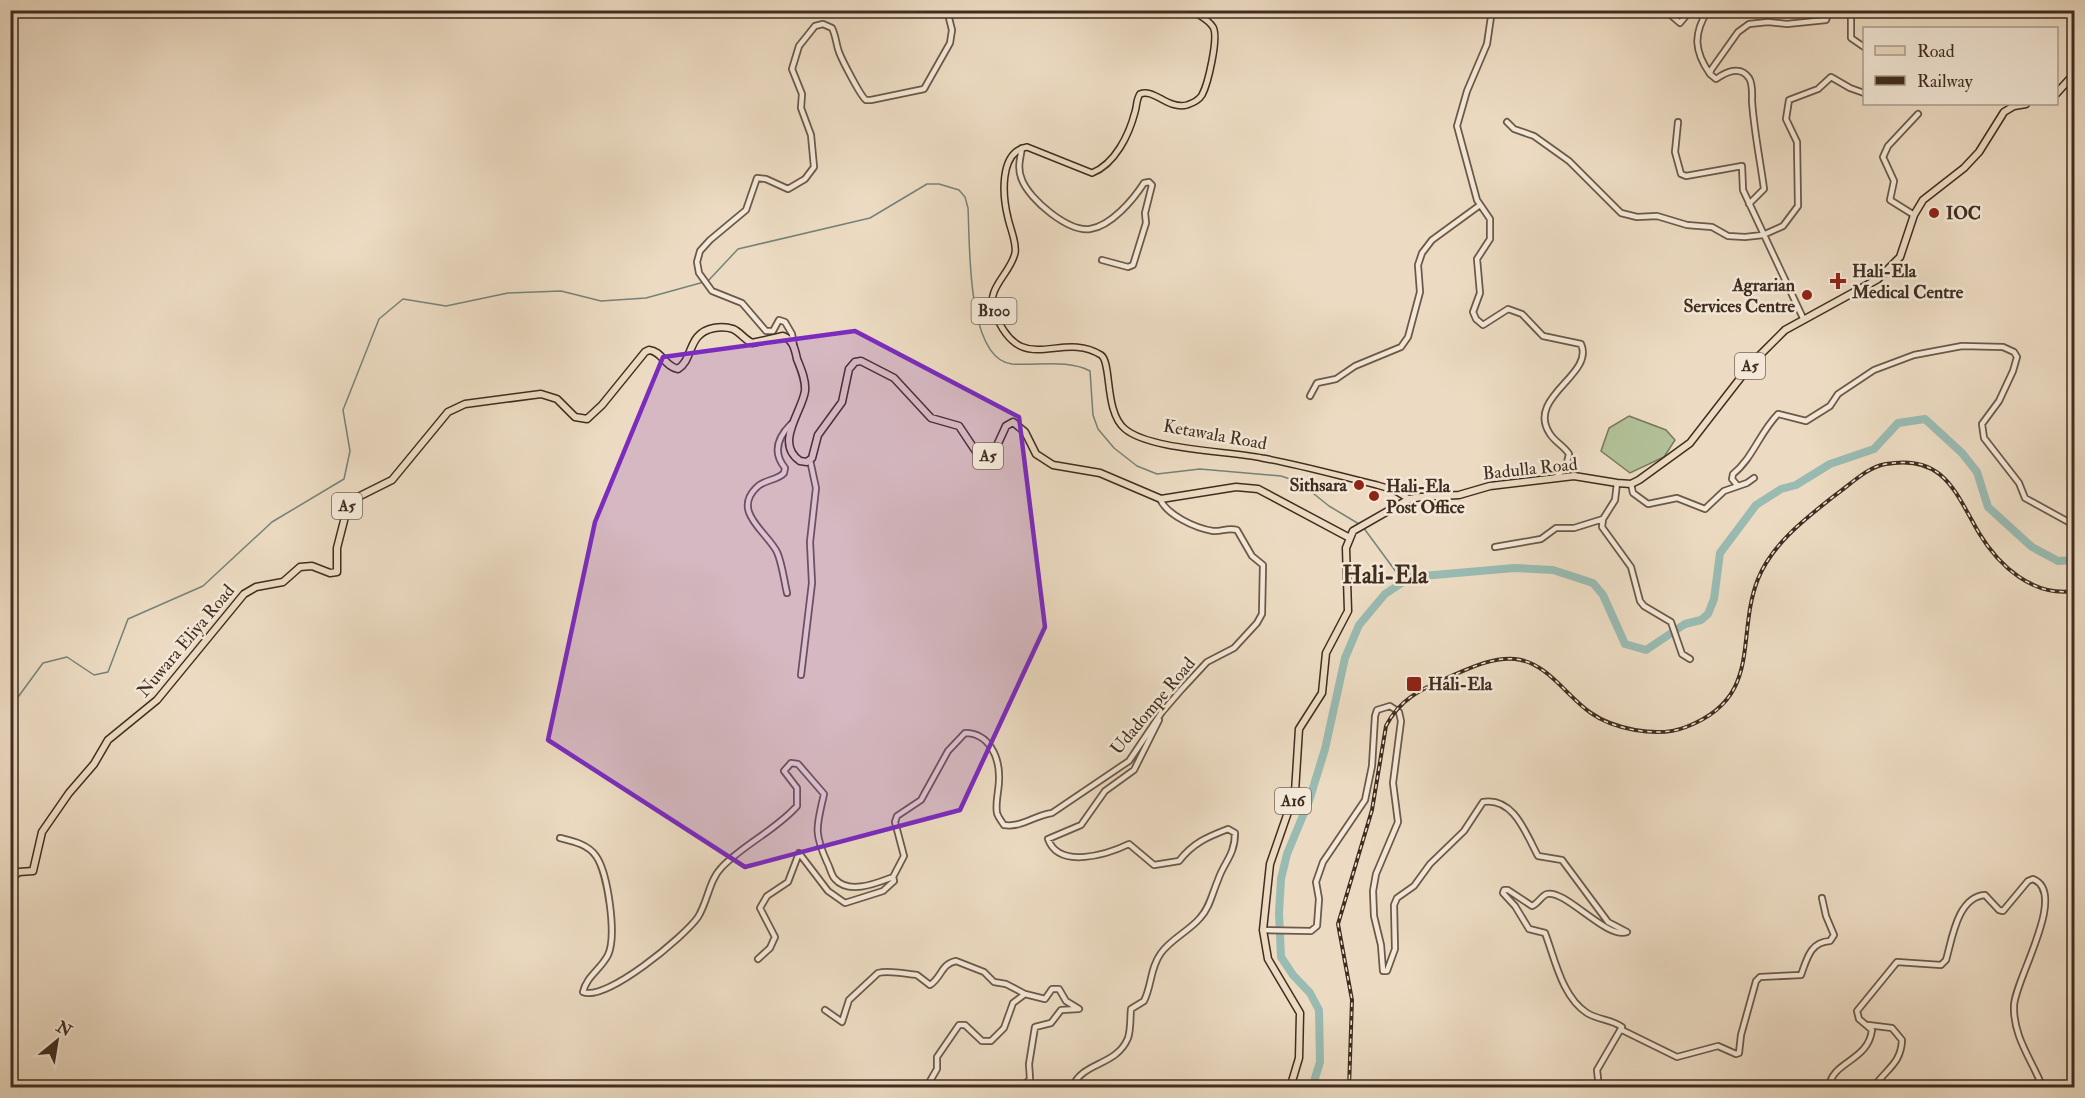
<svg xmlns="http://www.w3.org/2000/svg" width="2085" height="1098" font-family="'IM FELL Double Pica',serif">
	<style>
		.green { fill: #b2c198; stroke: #79775c; stroke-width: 1.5 }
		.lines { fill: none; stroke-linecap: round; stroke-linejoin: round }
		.stream { stroke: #758278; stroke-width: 1.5 }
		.river { stroke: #99bbb2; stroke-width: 8 }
		.minor-casing { stroke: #6b5848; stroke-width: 8 }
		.major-casing { stroke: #402d20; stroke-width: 8 }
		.highway-casing { stroke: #402d20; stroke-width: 9 }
		.minor { stroke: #f3e8d7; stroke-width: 4.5 }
		.major { stroke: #ecdbc2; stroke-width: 5 }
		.highway { stroke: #ecdbc2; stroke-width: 6 }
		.rail-casing { stroke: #402d20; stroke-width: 4 }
		.rail { stroke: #f3e8d7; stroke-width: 1.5; stroke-dasharray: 4.5; stroke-linecap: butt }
		.marked { fill: #7b2cbf; fill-opacity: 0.2; stroke: #7b2cbf; stroke-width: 4.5; stroke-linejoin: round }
		.poi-dot { fill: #8f2418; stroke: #f3e8d7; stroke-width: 2 }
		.labels { text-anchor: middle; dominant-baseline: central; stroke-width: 5; stroke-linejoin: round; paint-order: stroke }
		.shield { fill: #f3e8d7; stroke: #766557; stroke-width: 1.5 }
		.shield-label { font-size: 16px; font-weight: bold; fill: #402d20 }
		.poi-label { font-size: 18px; font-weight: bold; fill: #402d20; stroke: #f3e8d7; text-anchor: start }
		.street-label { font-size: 18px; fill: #402d20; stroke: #f3e8d7 }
		.district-label { font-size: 24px; font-weight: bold; fill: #402d20; stroke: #f3e8d7 }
	</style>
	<rect width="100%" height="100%" fill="#ecdbc2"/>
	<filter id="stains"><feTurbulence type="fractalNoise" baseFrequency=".00333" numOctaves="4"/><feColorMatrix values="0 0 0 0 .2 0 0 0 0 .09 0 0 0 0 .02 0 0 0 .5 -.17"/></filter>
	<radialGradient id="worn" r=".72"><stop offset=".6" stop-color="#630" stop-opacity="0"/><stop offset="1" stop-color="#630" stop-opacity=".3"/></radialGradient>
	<path class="green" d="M1629 416 1666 430 1675 440 1664 457 1630 473 1601 451 1609 428Z"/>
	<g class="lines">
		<path class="stream" d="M708 281 738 249 870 218 927 184H939L959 190 965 197 968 208C970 242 966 359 1012 364 1037 366 1068 359 1090 371L1093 415 1098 429 1114 448 1137 466 1157 474 1200 469 1281 476 1299 482 1329 506 1359 524
			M1363 527 1402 580
			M10 708 43 663 67 657 94 675 108 672 128 619 203 586 272 522 344 479 350 451 343 410 379 319 403 299 446 306 508 293 561 291 601 301 646 298 704 282"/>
		<path class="river" d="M1312 1088 1320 1062 1319 1010 1310 993 1293 975 1281 957 1279 913 1281 879 1287 854 1309 801 1325 749 1345 658 1359 625 1385 594 1411 577 1514 568 1553 570 1593 583 1603 595 1625 644 1646 650 1685 624 1701 620 1708 614 1714 599 1720 553 1756 505 1781 489 1796 485 1830 464 1874 449 1898 423 1925 419 1962 453 1977 472 1988 507 2032 547 2058 561 2074 560"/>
		<defs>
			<path id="minor" d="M1492 10 1487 44 1467 91 1457 126 1477 200 1490 219V239L1477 259 1480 293 1473 312 1476 319 1483 325 1508 309 1522 314 1543 336 1581 344C1595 375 1525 397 1550 434 1555 442 1564 446 1569 454L1566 467 1555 478
				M1665 10 1680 23 1685 17V10
				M1708 10C1693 34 1694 51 1710 74
				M1851 10V38L1864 47
				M1507 122 1514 129 1534 136 1569 161 1621 213 1637 217 1657 216 1687 225 1712 227 1728 236 1745 237 1763 235 1783 226 1798 206 1797 142 1786 119 1789 100 1818 89 1831 77 1850 88 1864 93
				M1678 122 1675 152 1681 174 1686 176 1742 166 1743 190 1803 318
				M1022 148C1020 159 1017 169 1022 180 1030 200 1068 232 1090 229 1111 226 1133 200 1144 183L1149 182 1152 185 1145 213 1146 223 1133 265 1128 267 1102 260
				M1749 204 1764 189C1760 159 1754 131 1752 101 1752 94 1753 84 1749 78 1740 65 1726 72 1716 79L1710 74 1711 70 1738 32 1749 24 1768 22 1787 24 1826 20 1830 10
				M1914 215 1890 200 1894 181 1883 157 1888 146 1918 114
				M794 346 792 334 785 322 779 320 773 331H766L742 303 712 291 699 273 697 262 700 251 710 240 746 210 757 178 766 179 788 189 805 179 814 167 811 135 801 108 802 94 792 69 799 46 815 26 823 24 832 28C836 36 836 44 839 52 842 60 861 97 866 100H871L924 89 950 43 952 30 947 10
				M1310 396 1317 383 1336 379 1355 366 1401 347 1408 337 1420 292 1418 265 1422 253 1432 240 1480 205
				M1617 483 1615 500 1603 519 1602 527 1631 567 1640 601 1644 606 1671 622 1682 654 1690 659
				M1631 484 1633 493 1648 504 1677 498 1705 509 1724 491 1747 483 1754 478
				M1738 486 1732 479 1733 474C1753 458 1760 432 1778 414L1806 421 1830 406 1838 394 1874 370 1914 355 1962 346 2003 347 2014 352 2017 357 2013 371 1999 401 1982 424 1984 438 2019 483 2025 498 2074 525
				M1495 547 1541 539 1556 528H1574L1603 519
				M787 593C784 580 782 563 777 552 767 532 732 512 756 488 764 479 777 481 784 473L785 468C772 452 778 437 791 424
				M801 675 812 583 810 542 816 488 810 460
				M560 838C572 841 588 844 596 856 608 873 617 936 608 955 601 969 586 977 583 992 606 1002 684 937 698 917 708 901 709 880 722 867 744 844 776 830 797 806V788L784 771 791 763 798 764 824 794C817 826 813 831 827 862 830 867 831 875 835 879 849 895 877 883 893 877L904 856 895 822 897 816 921 800 948 751 965 733C989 733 1000 757 999 780 999 790 995 803 997 813 998 817 1002 822 1004 825 1021 828 1035 815 1052 813L1129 761 1162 712 1182 689 1207 662 1234 648 1257 623 1262 614 1263 565 1252 556 1237 530C1228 527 1221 532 1213 531 1195 528 1167 515 1160 499
				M1263 930 1311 931 1317 926 1319 899 1316 882 1323 862 1365 800 1372 766 1375 716 1377 710 1390 706 1399 712 1401 721 1393 783 1398 822 1376 874 1373 891 1374 916 1381 945 1383 971H1387L1395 949 1394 905 1397 898 1414 886 1430 864 1464 831 1483 802C1514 797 1526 834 1538 856L1562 860 1608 922 1627 932C1607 940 1565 889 1547 894 1541 896 1539 903 1532 906L1508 890H1504L1503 893 1515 906 1529 929 1545 933C1555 959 1562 997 1587 1013 1598 1020 1611 1019 1622 1027L1597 1070 1599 1088
				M758 959 770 948 775 937 760 908 767 896 788 882 799 853 828 891 845 903 883 891 894 881 893 877
				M825 1010 842 1022 849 1000 878 973C889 970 906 974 917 975L930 985C942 977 941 964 956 961L984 972 994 982 1006 984 1025 994
				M1868 1025 1892 1028 1902 1040C1901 1064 1886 1069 1873 1088
				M1622 1030 1677 1057 1718 1046 1736 1054 1739 1053 1741 1035 1756 981 1760 977 1801 975C1807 959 1810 942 1830 941L1834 935 1826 916 1822 898
				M926 1088 937 1069V1057L959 1025H965L982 1041H991L1004 1028 1013 1003 1025 994 1045 999 1052 989H1059L1066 1001 1079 1009 1061 1010 1051 1023 1035 1027 1029 1064 1030 1079 1022 1088
				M1072 1088C1082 1061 1116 1067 1128 1038 1131 1029 1130 1018 1131 1009L1144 1001C1152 985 1150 968 1161 953 1171 939 1189 931 1200 918 1210 907 1212 894 1218 880 1224 862 1235 855 1235 833L1228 829C1207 837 1193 843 1179 861L1154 865 1129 844C1108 854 1059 870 1048 839L1081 825 1105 791 1134 770 1159 720
				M1829 1088C1831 1061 1868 1062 1872 1030L1859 1019 1857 1011 1897 962 1941 965 1946 960C1952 940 1957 897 1985 895L1999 910 2003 911 2028 881 2033 879C2069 893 2014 981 2014 1006 2013 1037 2032 1060 2043 1088"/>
			<path id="major" d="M1191 10C1198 15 1208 19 1213 27 1219 37 1208 84 1202 95 1199 100 1193 103 1187 105 1168 110 1154 88 1140 94 1136 100 1137 106 1135 112 1129 135 1115 164 1092 173L1027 147C998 152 1003 198 1008 218 1010 228 1017 243 1015 253 1011 273 985 289 994 311 1021 381 1060 329 1101 355 1112 362 1104 412 1125 429 1150 450 1229 451 1262 458 1301 465 1339 476 1377 485L1394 490 1409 499"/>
			<path id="highway" d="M2056 94 2074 74
				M10 895 14 876 19 872 33 871 42 832 69 793 94 764 108 740 157 700 244 594 256 587 283 582 300 567 312 566 330 573 337 572V548L348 505 356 498 392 480 448 412 465 404 541 394 557 399 575 417 587 419 602 405 645 352 649 350C662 351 665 367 678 369 694 359 687 333 714 328 720 327 727 327 733 329 740 332 744 339 752 343L783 336C793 340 795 349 797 359 801 369 806 380 805 391 802 412 774 443 800 461L807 462 812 458 818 435 842 402 849 369 855 362 861 361 894 378 931 418 959 426 977 453 984 456 994 452 1006 426 1013 422 1025 432 1036 454 1053 465 1100 473 1161 499 1236 487 1258 489 1348 537
				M1290 1088 1299 1058 1300 1013 1268 959 1263 930 1270 864 1295 792 1299 729 1322 693 1326 653 1348 611 1346 548 1353 531 1409 499 1421 497 1459 495 1490 486 1574 476 1617 483 1631 484 1639 480 1690 443 1752 363 1785 330 1878 279 1900 257 1914 215 1923 200 1964 168 1979 152 2004 112 2014 106 2026 104"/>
		</defs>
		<use href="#minor" class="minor-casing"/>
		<use href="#major" class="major-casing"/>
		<use href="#highway" class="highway-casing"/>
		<use href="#minor" class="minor"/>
		<use href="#major" class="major"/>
		<use href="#highway" class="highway"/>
		<defs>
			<path id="rail" d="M1349 1088 1352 1000 1338 924 1372 810 1386 726C1399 700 1421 689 1447 678 1468 669 1491 657 1515 659 1547 662 1567 697 1591 713 1605 723 1619 727 1635 730 1652 733 1671 733 1686 727 1764 697 1735 637 1758 579 1772 544 1805 519 1834 496 1850 485 1867 467 1886 464 1944 454 1955 492 1979 533 1999 566 2033 597 2074 591"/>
		</defs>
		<use href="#rail" class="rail-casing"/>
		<use href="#rail" class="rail"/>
	</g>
	<path class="marked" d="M855 331 1019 417 1045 627 960 810 745 867 548 740 595 522 663 357Z"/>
	<g class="poi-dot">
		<circle cx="1934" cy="213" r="6"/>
		<path d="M1835 272h6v6h6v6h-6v6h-6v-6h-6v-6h6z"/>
		<circle cx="1807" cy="295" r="6"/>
		<circle cx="1359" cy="485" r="6"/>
		<circle cx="1374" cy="496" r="6"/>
		<rect x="1406" y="676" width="16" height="16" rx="3"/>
	</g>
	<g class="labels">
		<g class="shield">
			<rect x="971.5" y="298" width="45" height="26" rx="4.5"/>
			<rect x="1735" y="353" width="30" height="26" rx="4.5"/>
			<rect x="973" y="443" width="30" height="26" rx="4.5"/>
			<rect x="332" y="493" width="30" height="26" rx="4.5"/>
			<rect x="1275" y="788" width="36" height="26" rx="4.5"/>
		</g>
		<g class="shield-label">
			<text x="994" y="311">B100</text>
			<text x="1750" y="366">A5</text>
			<text x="988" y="456">A5</text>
			<text x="347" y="506">A5</text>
			<text x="1293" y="801">A16</text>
		</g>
		<g class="poi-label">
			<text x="1946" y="213">IOC</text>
			<text x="1852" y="271">Hali-Ela<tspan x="1852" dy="21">Medical Centre</tspan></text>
			<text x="1795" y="285" text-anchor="end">Agrarian<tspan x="1795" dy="21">Services Centre</tspan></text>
			<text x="1347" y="485" text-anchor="end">Sithsara</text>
			<text x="1386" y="486">Hali-Ela<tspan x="1386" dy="21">Post Office</tspan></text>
			<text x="1428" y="684">Hali-Ela</text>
		</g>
		<g class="street-label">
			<text transform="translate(1215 435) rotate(10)">Ketawala Road</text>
			<text transform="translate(1530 469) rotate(-6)">Badulla Road</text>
			<text transform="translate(186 641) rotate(-50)">Nuwara Eliya Road</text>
			<text transform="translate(1153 706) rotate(-50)">Udadompe Road</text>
		</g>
		<g class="district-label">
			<text x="1385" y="575">Hali-Ela</text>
		</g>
	</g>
	<rect width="2085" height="1098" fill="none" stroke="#ecdbc2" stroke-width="36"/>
	<rect x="12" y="12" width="2061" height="1074" fill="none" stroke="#402d20" stroke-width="3"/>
	<rect x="18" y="18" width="2049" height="1062" fill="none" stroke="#402d20" stroke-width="1.5"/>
	<rect x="1863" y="27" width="195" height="78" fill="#f3e8d7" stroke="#ab9d8e" stroke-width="1.5"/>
	<rect x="1875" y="46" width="30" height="9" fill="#ecdbc2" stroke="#ab9d8e" stroke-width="1.5"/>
	<text x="1917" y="57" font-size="18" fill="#402d20">Road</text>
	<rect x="1875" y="76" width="30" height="9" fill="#402d20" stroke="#ab9d8e" stroke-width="1.5"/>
	<text x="1917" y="87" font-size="18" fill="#402d20">Railway</text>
	<g transform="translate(57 1041) rotate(30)" stroke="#f3e8d7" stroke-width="4.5" paint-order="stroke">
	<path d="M0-4.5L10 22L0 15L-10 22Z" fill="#402d20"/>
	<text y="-9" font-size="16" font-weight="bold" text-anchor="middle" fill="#402d20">N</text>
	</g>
	<rect width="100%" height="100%" filter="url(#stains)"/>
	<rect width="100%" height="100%" fill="url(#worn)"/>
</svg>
